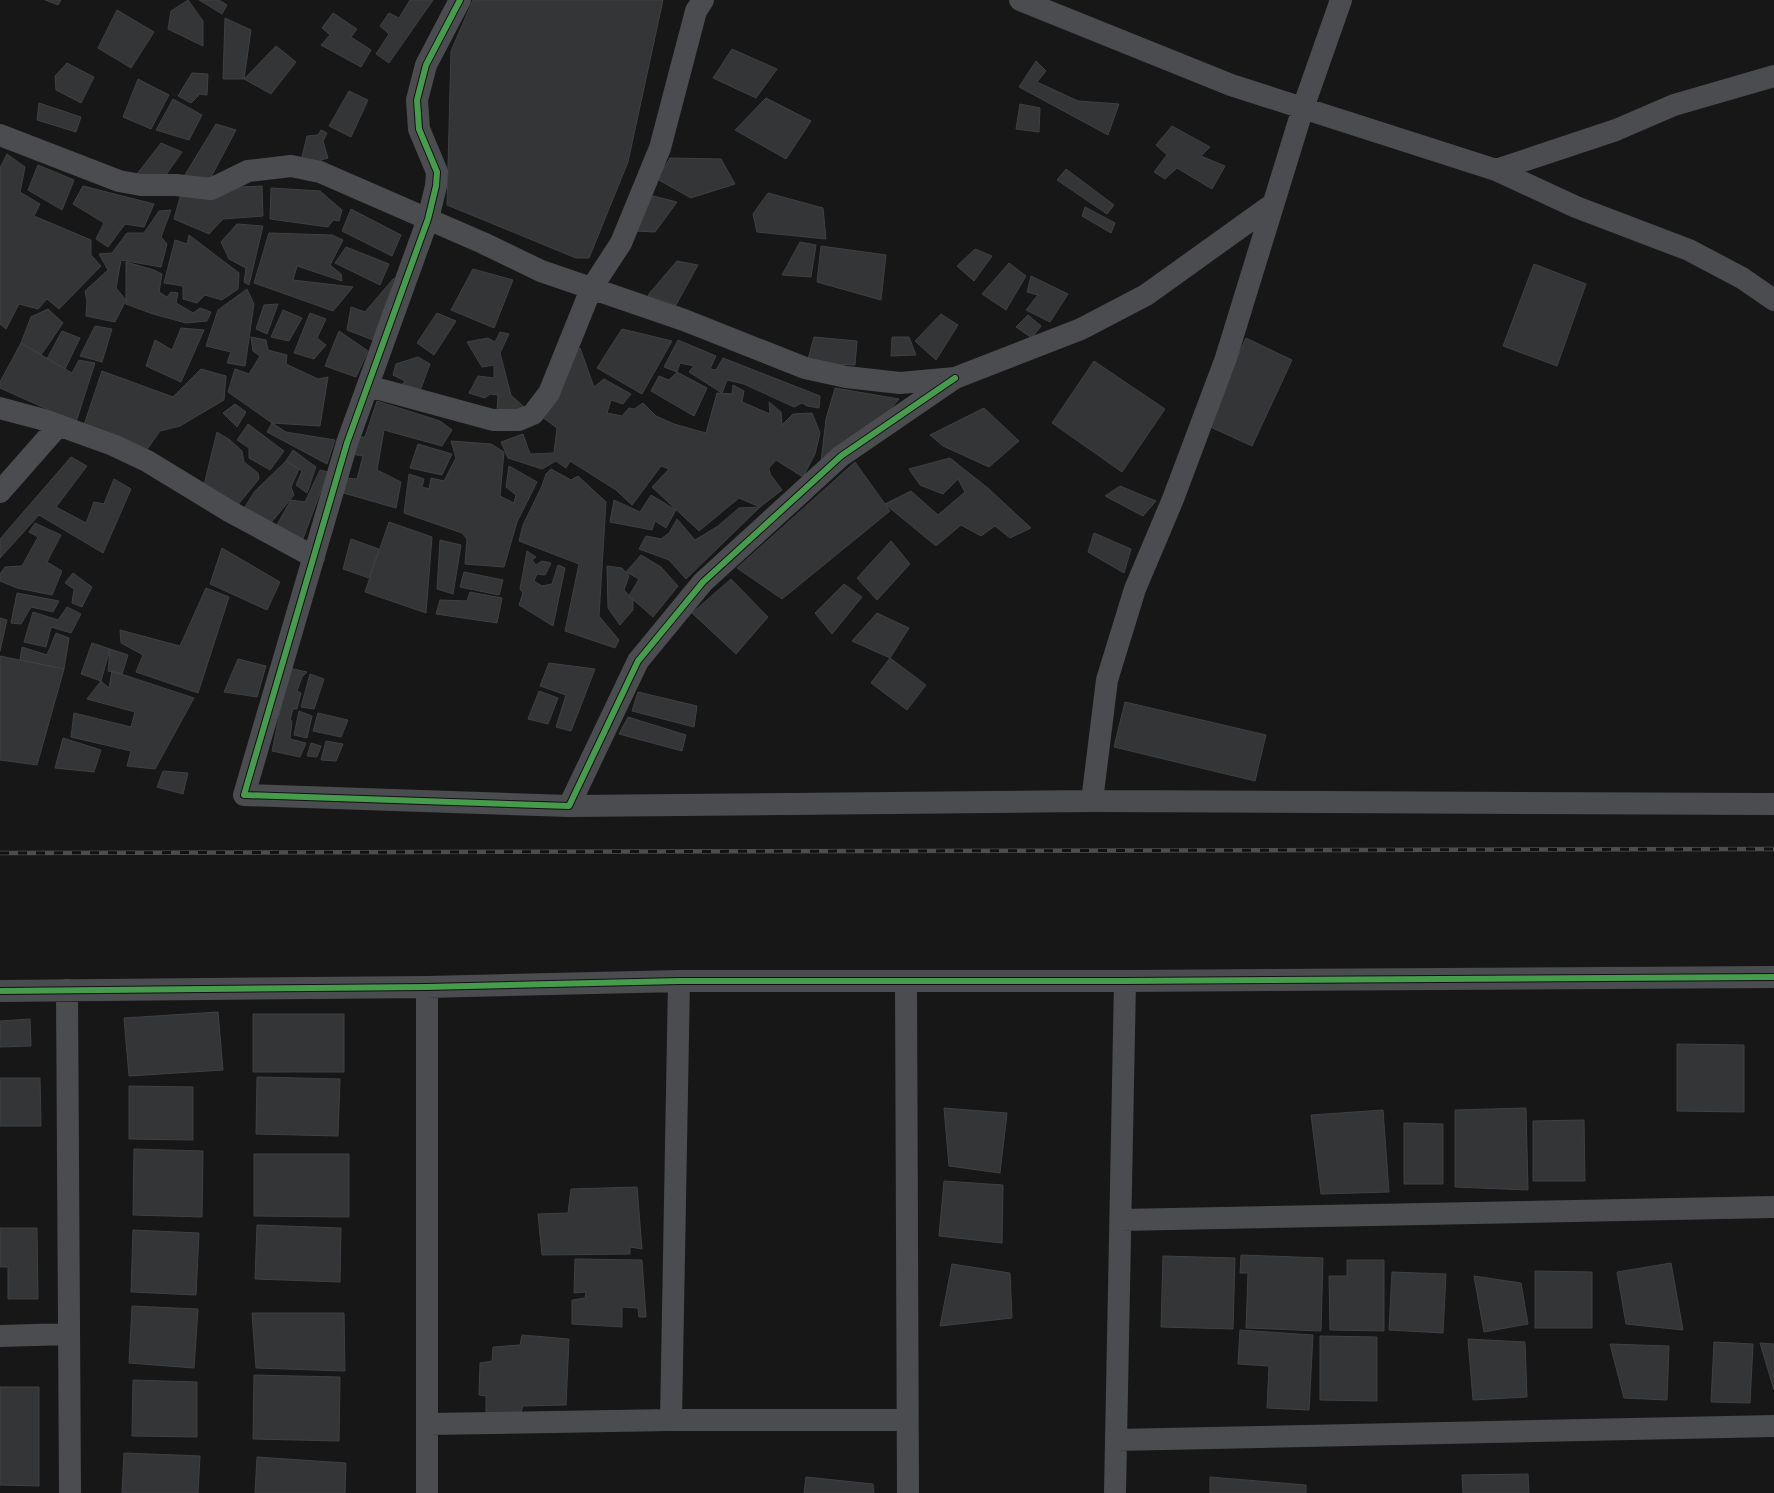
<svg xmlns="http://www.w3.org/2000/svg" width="1774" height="1493" font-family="'Exo 2',sans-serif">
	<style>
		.building { fill: #343536; stroke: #3f4043 }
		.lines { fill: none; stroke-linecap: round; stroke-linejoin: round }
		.minor { stroke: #4b4c4f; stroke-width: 22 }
		.rail-casing { stroke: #4b4d4e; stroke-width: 4.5 }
		.rail { stroke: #111113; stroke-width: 3; stroke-dasharray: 9; stroke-linecap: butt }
		.cycleway-casing { stroke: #111113; stroke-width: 8 }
		.cycleway { stroke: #469c4c; stroke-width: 6 }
	</style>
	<rect width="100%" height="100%" fill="#171717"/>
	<path class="building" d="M45 0H61L58 5Z
		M188 0 203 21V46L168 29 171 11Z
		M199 0H219L227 5 222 14Z
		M410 0H433L389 63 376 54 389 34 380 26 389 13 399 18Z
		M473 0H663L628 162 589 258H576L447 205 451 51Z
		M117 10 154 32 131 68 98 48Z
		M333 13 357 29 351 37 371 50 361 67 321 45 330 35 322 28Z
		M225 18 251 30 244 79H223Z
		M276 46 296 62 271 94 244 79Z
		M732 49 777 69 756 98 713 78Z
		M1036 61 1046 71 1037 82 1078 101 1119 104 1108 135 1019 87Z
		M67 63 94 77 81 103 56 90 55 76Z
		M192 73 208 74 207 95 200 94 191 103 178 96Z
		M138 79 169 95 151 129 123 117Z
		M349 91 368 100 351 137 329 126Z
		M766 98 811 121 786 159 735 130Z
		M173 99 202 115 189 140 156 130Z
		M39 103 81 117 76 132 37 120Z
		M1020 104 1040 108 1039 132 1016 129Z
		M216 124 236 130 209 181 183 178Z
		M1172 126 1210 147 1201 156 1225 166 1212 189 1177 168 1165 179 1154 172 1167 155 1156 145Z
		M321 130 327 133 323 141 328 158 321 160 324 167 301 161 307 136 318 135Z
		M161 143 182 152 163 179 137 174Z
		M7 154 25 167 20 192 40 204 34 216 91 240V255L101 266 59 309 47 299 38 309 19 304 6 329 0 324V168Z
		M670 158 721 159 735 184 691 198 657 179Z
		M38 165 74 180 62 210 28 190Z
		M1066 169 1114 205 1107 214 1057 180Z
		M83 186 154 204 144 227 125 224 108 247 96 239 104 223 73 204Z
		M262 186 263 216 223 219 209 234 174 219 182 190Z
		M271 188 320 191 342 210 339 221 333 220 328 227 270 219Z
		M768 193 823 208 826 239 757 232 753 214Z
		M653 196 677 202 655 232 634 231Z
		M1085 207 1115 223 1111 233 1082 216Z
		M351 209 401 235 392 256 342 231Z
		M171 210 161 237 167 244 161 267 121 260 116 288 126 300 115 322 86 316 87 301 85 291 108 270 99 254 112 253 127 233H144L159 211Z
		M237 224 263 226 249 285 244 282 246 268 229 259 221 242Z
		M269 233 332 235 343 240 330 265 341 274 342 281 297 266 293 280 353 287 333 311 254 283Z
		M189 235 239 273 238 289 222 300 205 295 197 303 183 299V286L164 283 175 240 187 244Z
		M800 242 816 245 811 277 782 275Z
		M821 246 886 255 881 300 817 282Z
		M346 247 389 264 380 285 335 263Z
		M975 249 992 256 974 281 957 266Z
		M677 261 698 265 676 305 648 295Z
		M126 262 154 270 162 274 159 292 167 297 171 292 178 293 176 303 193 313 200 308 211 312 207 321 186 323 153 314 126 304Z
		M1009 263 1026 276 1006 310 982 294Z
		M1534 264 1586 284 1557 366 1503 346Z
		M473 269 513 280 494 328 451 310Z
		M1031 276 1068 294 1050 322 1026 310 1038 295 1027 292Z
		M394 278 373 340 347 330 351 307 365 312Z
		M247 289 254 304 245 366 227 363 231 352 206 346 218 310Z
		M278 304 267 334 256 329 264 305Z
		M48 309 63 323 41 355 21 343 31 317Z
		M283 310 302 318 289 341 271 337Z
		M310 313 326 319 317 338 326 345 314 359 294 353Z
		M437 313 456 321 434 355 417 343Z
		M941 314 958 325 936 360 915 341Z
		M1028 315 1041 326 1032 338 1016 327Z
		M95 326 112 329 102 362 80 356Z
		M181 328 204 330 181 382 146 366 155 340 172 350Z
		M622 329 672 341 642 394 597 368Z
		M62 331 80 338 65 369 47 359Z
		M339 331 368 351 356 377 325 366Z
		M500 332 509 334 500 353 511 395 525 408 516 413 497 411 498 395 490 394 485 398 469 393 478 376 494 378V365L482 367 467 342 488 338 495 342Z
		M251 337 266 340 268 350 287 355 286 364 318 379 328 377 320 426 272 423 228 392 235 369 249 374 260 356 253 351Z
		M814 337 857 341 855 365 807 363Z
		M892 337H909L916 355 891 356Z
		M1246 338 1292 360 1252 446 1206 425Z
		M678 340 716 356 710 369 716 370 723 358 820 396 819 408 807 406 802 403 794 407 744 384 727 380 722 393 689 372 694 366 680 363 677 372 664 367Z
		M21 343 72 373 79 360 95 363 76 422 0 388V382Z
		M580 348 594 387 604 379 631 394 623 404 611 400 607 413 622 416 629 408 634 409 643 403 656 416 674 424 706 433 717 393 732 394 733 385 744 391 742 402 770 414 769 402 781 412 782 425 793 414 812 413 820 433 815 454 803 477 776 460 769 468 770 474 782 490 760 507 739 498 699 531 652 487 669 469 661 466 632 505 616 490 570 461 566 468 556 461 542 469 508 458 501 442 523 434 530 454 554 453 557 428 541 416 565 367Z
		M418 357 430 364 417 399 398 389 405 381 393 375 396 364Z
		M1094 361 1165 409 1122 472 1052 423Z
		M201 369 226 376 224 400 180 426 160 431 146 451 84 425 102 371 173 397Z
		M677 372 707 388 694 416 651 391 659 376 669 380Z
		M835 388 899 399 885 416 821 462 826 419Z
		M377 401 440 421 452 430 442 446 384 430 377 470 401 482 396 508 340 492 346 478 357 479 363 456 345 453 358 437H365Z
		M235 404 246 412 237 427 223 413Z
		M984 408 1019 441 989 467 943 446 930 435Z
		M272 423 286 432 335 440 327 464 267 432Z
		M248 424 284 451 270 470 249 458V448L237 440Z
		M217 432 230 440 242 451 244 462 258 473 259 479 237 506 204 485Z
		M451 441 491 444 504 452 500 496 514 503 516 495 506 487 509 466 537 482 517 522 504 567 465 564 467 539 462 533 404 513 409 474 424 479 422 487 429 489 431 478 444 481 456 458Z
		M418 444 452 454 442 475 410 468Z
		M293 450 316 467 307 493 296 485 302 471 286 461Z
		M71 457 87 466 56 507 86 523 94 502 104 504 114 479 131 489 103 553 39 515 0 558V539Z
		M950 458 989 489 1031 528 1010 538 995 526 981 536 961 525 936 546 885 504 911 491 938 515 965 492 958 479 943 494 920 485 909 469Z
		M286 461 299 469 291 487 294 495 270 524 243 510 255 491Z
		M855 462 890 511 782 599 737 568Z
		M551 469 571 480 578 476 606 502 599 616 619 640 615 648 565 631 579 564 519 541 523 525 542 486 546 474Z
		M320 470 328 472 301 544 274 530 291 500 305 502Z
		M1120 486 1156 501 1143 516 1105 496Z
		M651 495 676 510 666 528 655 521 652 530 610 522 614 500 640 512Z
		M760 507 686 579 669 560 639 549 646 536 661 539 669 533 677 519 695 540 718 526 739 508Z
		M389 522 432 537 426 613 365 592Z
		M35 523 61 535 47 562 62 571 52 595 17 588 0 581V574L5 567 22 566 38 537 29 532Z
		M1094 533 1131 549 1124 573 1088 552Z
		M351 539 379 549 369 578 343 569Z
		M440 540 461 545 453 594 437 589Z
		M891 541 910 564 877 600 857 578Z
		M222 548 280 582 267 610 210 584Z
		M527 551 536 557 532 560 536 565 542 561 551 563 545 575 537 574 534 581 542 586 552 584 558 565 565 568 553 626 519 605 523 593 520 589Z
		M641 555 661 567 678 586 653 617 629 596 639 579 626 572Z
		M607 566 622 568 629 576 624 590 633 600V610L620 625 608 608Z
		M464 572 503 580 499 595 460 587Z
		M73 573 92 587 82 607 72 603 74 589 65 583Z
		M731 579 768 617 736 654 692 613Z
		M844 584 862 597 832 634 815 613Z
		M206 588 229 597 198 693 136 672 143 655 121 643 120 630 180 646Z
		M470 592 502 598 497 623 436 614 440 600 467 601Z
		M17 593 59 601 53 612 31 607 21 624 11 623Z
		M67 607 81 614 71 633 51 627 46 647 24 642 33 612 58 620Z
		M877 613 909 628 890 658 852 641Z
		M0 618 7 620 0 651Z
		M56 633 69 638 64 669 20 660 22 647 47 655Z
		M92 643 110 649 101 681 81 674Z
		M110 649 128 655 122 674 108 671Z
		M0 656 64 669 37 765 0 760Z
		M890 658 926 685 907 710 871 683Z
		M238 659 266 666 257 697 224 692Z
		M549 663 595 669 571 731 556 727 566 695 540 686Z
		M289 668 307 672 302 677 297 691 301 693 297 709H293L290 720 292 721 290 739 306 743 300 757 272 751Z
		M112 671 194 698 155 769 127 766 131 751 71 737 74 713 131 727 135 712 87 699 101 681 109 688Z
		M310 674 324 679 314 709 301 707Z
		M539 691 558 698 548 724 528 719Z
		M638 692 697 706 694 727 632 711Z
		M1125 702 1266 735 1255 781 1114 747Z
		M299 711 312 716 307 738 294 735Z
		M318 713 348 720 341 737 313 731Z
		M628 717 686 735 682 751 619 734Z
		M63 738 101 750 94 772 55 768Z
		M326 741 343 744 336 761 321 760Z
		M311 743 321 746 317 757 307 756Z
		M163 771 188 773 183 794 157 787Z
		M218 1012 223 1070 129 1076 124 1018Z
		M253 1014H344V1072H253Z
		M30 1019 31 1046 0 1047V1021Z
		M1677 1044 1744 1045V1112L1677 1111Z
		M257 1077 340 1079 338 1136 256 1134Z
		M0 1078H40L41 1126H0Z
		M129 1086 193 1087V1140L129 1139Z
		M944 1108 1007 1113 1000 1173 949 1166Z
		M1526 1108 1528 1190 1455 1187V1110Z
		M1383 1110 1389 1192 1321 1194 1311 1115Z
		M1584 1120 1585 1181H1533V1121Z
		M1404 1123 1443 1124V1184H1404Z
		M134 1149 203 1151 202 1217 133 1215Z
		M254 1154H349V1217L254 1216Z
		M944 1181 1003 1185 1002 1243 939 1236Z
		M637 1187 642 1249 630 1247V1254L542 1255 538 1214 568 1213 571 1189Z
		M257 1225 341 1228 340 1282 255 1279Z
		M0 1228H37L38 1299H8V1267H0Z
		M133 1230 199 1233 196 1295 131 1292Z
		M1241 1255 1323 1258 1321 1331 1246 1328 1248 1273H1240Z
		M1163 1256 1235 1258 1233 1329 1161 1327Z
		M575 1259 642 1260 646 1317H639L638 1308 622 1307V1327L572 1324V1300L585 1298 586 1292 574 1293Z
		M1347 1260H1384V1331L1330 1330 1329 1276H1347Z
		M1671 1263 1683 1330 1626 1324 1617 1272Z
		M952 1264 1010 1273 1012 1318 940 1326Z
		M1535 1271 1592 1272V1328H1535Z
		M1392 1272 1446 1274 1443 1333 1389 1330Z
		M1474 1276 1521 1283 1528 1324 1484 1332Z
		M132 1306 198 1309 194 1368 129 1363Z
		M252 1313H344L345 1371 256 1368Z
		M1240 1330 1313 1335 1309 1410 1267 1408 1269 1366 1238 1364Z
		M522 1335 569 1339 566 1405 523 1406 521 1412 486 1418V1396L479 1395 480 1363 492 1361 493 1347 520 1345Z
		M1320 1336 1377 1337V1401L1320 1400Z
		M1468 1339 1525 1342 1527 1397 1473 1400Z
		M1714 1342 1753 1344 1750 1403 1711 1402Z
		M1760 1343 1774 1344V1390Z
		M1610 1344 1669 1346 1667 1400 1624 1398Z
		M254 1375 340 1377 339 1441 253 1439Z
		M133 1380 197 1382V1437L132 1436Z
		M0 1387H39V1486L0 1485Z
		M124 1453 200 1456 198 1493H122Z
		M257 1457 346 1463 345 1493H255Z
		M1528 1474 1529 1493H1463L1462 1475Z
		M806 1477 873 1484 874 1493H804Z
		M1210 1477 1306 1485V1493H1210Z"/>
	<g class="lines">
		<path class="minor" d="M460 0 426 65 417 100 419 129 437 172 436 186 428 219 347 443 244 795 569 806 638 661 703 582 841 456 955 378
			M1020 0 1231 85 1496 170 1576 207 1689 250 1742 278 1774 300
			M0 135 119 181 141 185H176L211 189 248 171 291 166 320 172 483 243 541 271 684 320 805 368 846 377 900 383 955 378 1081 329 1146 295 1273 204
			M1496 170 1616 130 1674 105 1774 76
			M368 386 493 420H519L533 414 549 393 591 289 621 243 660 148 696 11 703 0
			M0 408 41 419 113 445 147 461 229 511 314 557
			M0 492 59 425
			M1092 801 1107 680 1135 589 1173 499 1226 358 1303 108 1341 0
			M569 806 1092 801 1774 804
			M906 981 908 1493
			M427 987V1493
			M67 990 70 1493
			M0 991 427 987 679 981H1125L1774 977
			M1121 1220 1774 1207
			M0 1336 69 1334
			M671 1420 679 981
			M427 1424 671 1420H907
			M1116 1440 1774 1426
			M1115 1493 1125 981"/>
		<defs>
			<path id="rail" d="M0 853 1774 849"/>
		</defs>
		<use href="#rail" class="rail-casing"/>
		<use href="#rail" class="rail"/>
		<defs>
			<path id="cycleway" d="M460 0 426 65 417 100 419 129 437 172 436 186 428 219 347 443 244 795 569 806 638 661 703 582 841 456 955 378
				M0 991 427 987 679 981H1125L1774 977"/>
		</defs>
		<use href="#cycleway" class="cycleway-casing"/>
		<use href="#cycleway" class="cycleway"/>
	</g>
</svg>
